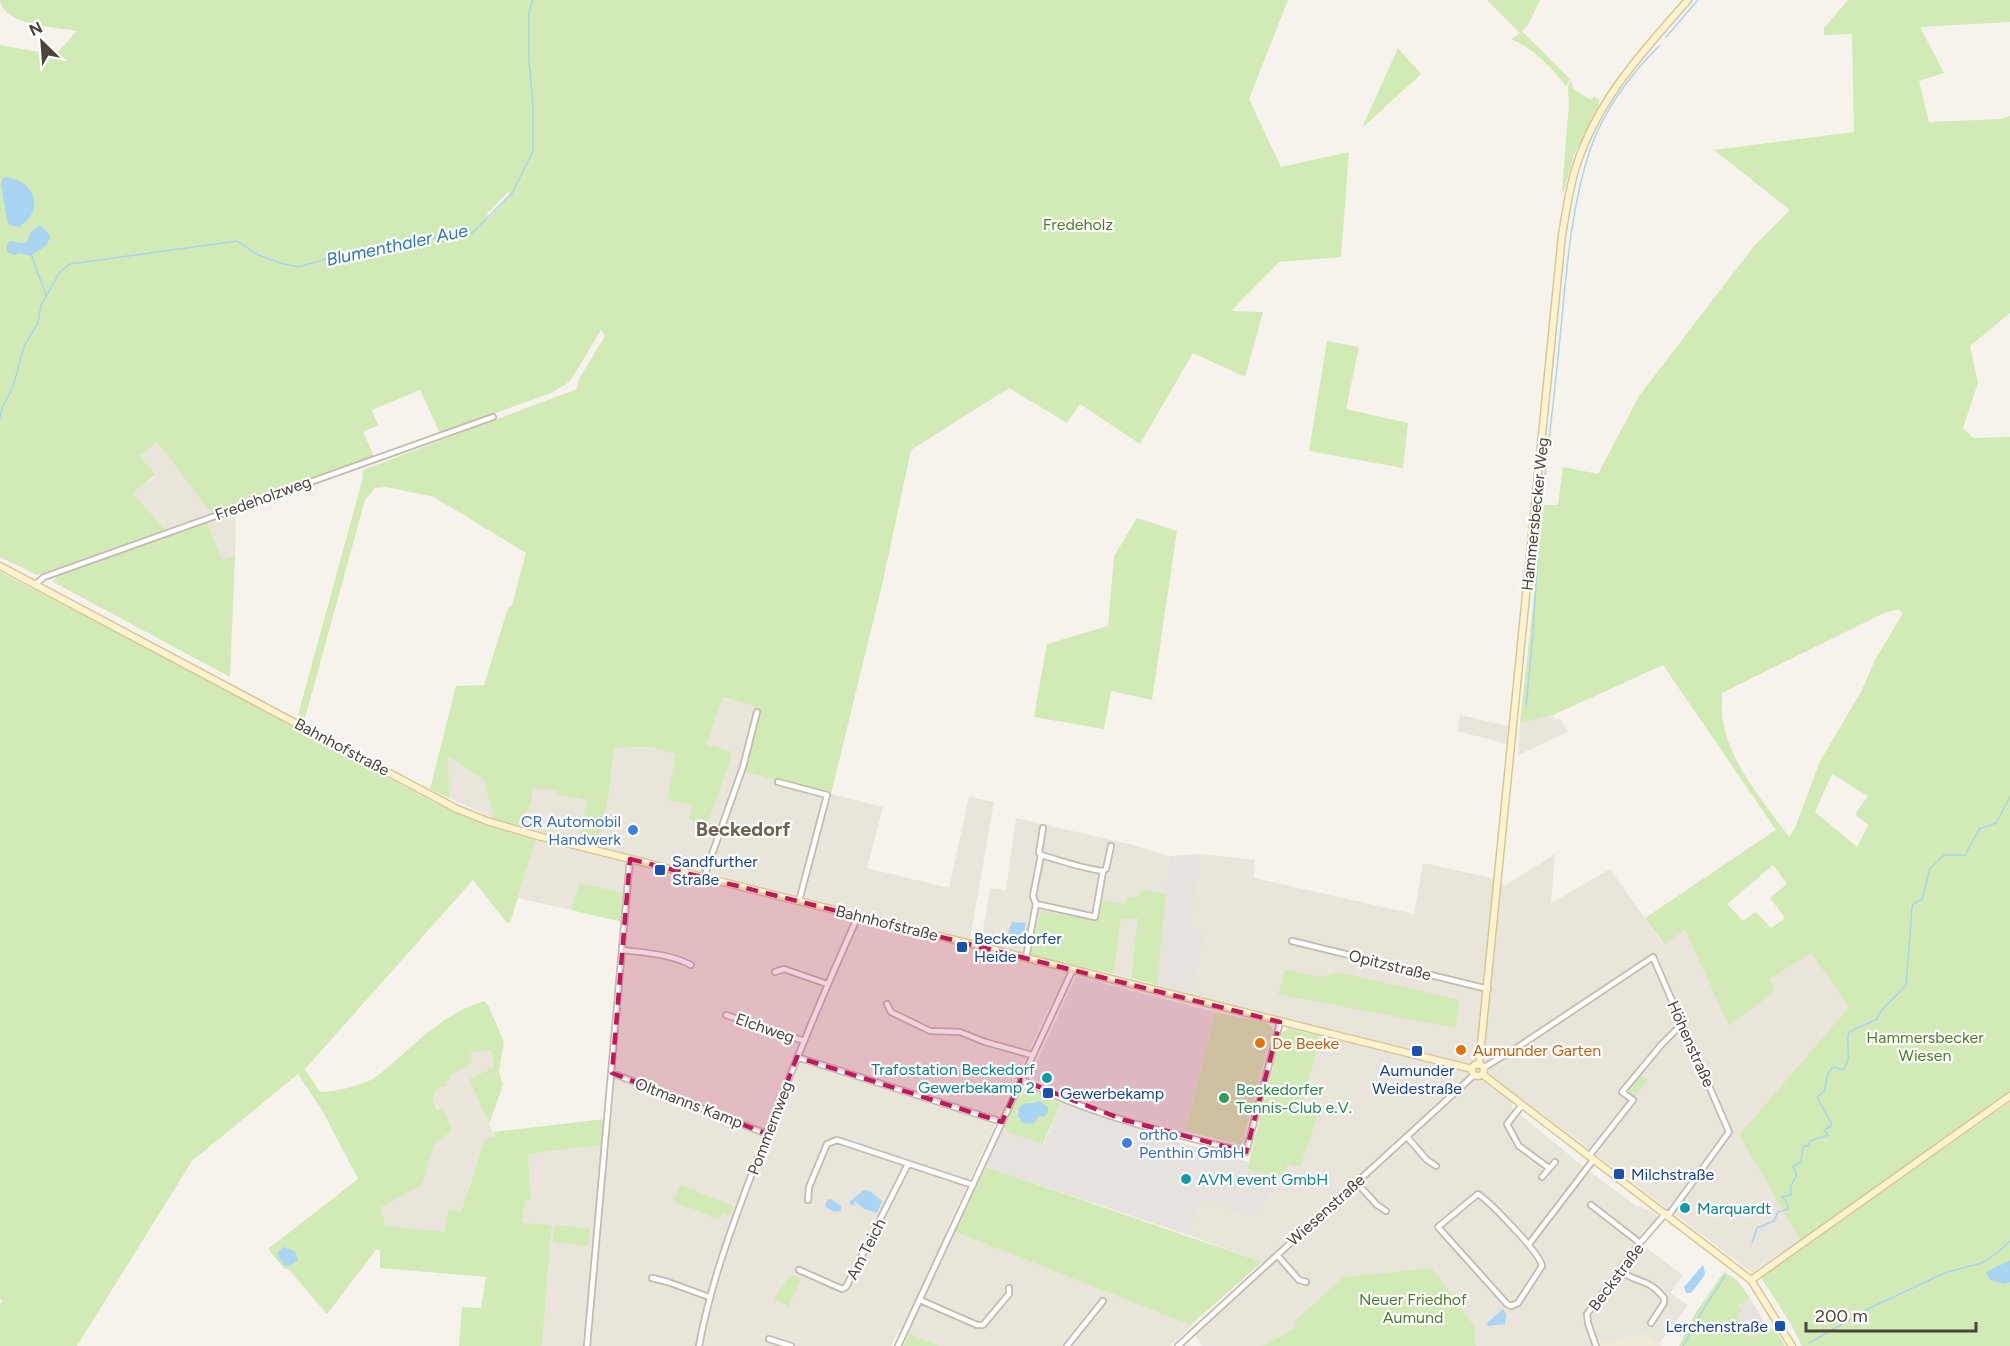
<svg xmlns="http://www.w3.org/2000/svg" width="2010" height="1346" font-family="Figtree,sans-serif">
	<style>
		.residential { fill: #eae5da }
		.industrial { fill: #e6e2dd }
		.education { fill: #efe8d6 }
		.green { fill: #d2eab5; fill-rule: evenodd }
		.water { fill: #a9d4f2 }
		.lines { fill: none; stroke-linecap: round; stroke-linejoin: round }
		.stream { stroke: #a9d4f2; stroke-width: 1.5 }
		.street-casing { stroke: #c2bbae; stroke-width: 8 }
		.secondary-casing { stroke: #d6c79b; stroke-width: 9 }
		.street { stroke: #fff; stroke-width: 4.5 }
		.secondary { stroke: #fff3cd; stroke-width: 6 }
		.marked { fill: #c2185b; fill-opacity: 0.2; stroke: #c2185b; stroke-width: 4.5; stroke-dasharray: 12 8; stroke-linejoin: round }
		.shop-dot { fill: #3f7fe0; stroke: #fff; stroke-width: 2 }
		.transit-dot { fill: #1a4fb4; stroke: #fff; stroke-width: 2 }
		.food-dot { fill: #e8710a; stroke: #fff; stroke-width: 2 }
		.culture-dot { fill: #0f9aa8; stroke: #fff; stroke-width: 2 }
		.leisure-dot { fill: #2e9e5b; stroke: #fff; stroke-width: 2 }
		.labels { text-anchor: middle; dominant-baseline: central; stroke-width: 4.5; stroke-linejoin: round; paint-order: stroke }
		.park-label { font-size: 16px; fill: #4a7f2a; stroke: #fff }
		.street-label { font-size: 16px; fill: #4b4439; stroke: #fff }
		.shop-label { font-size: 16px; fill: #366cbe; stroke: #fff; text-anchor: end }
		.transit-label { font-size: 16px; fill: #164399; stroke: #fff; text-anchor: start }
		.food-label { font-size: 16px; fill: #c56008; stroke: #fff; text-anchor: start }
		.culture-label { font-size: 16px; fill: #0d838f; stroke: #fff; text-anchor: start }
		.leisure-label { font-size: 16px; fill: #27864d; stroke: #fff; text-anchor: start }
		.water-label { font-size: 18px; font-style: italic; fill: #2e7ab2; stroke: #fff }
		.quarter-label { font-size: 20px; font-weight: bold; fill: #6e6250; stroke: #fff }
	</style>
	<rect width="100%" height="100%" fill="#f6f3ec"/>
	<path class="residential" d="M157 442 211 513 165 530 133 493 155 476 140 454Z
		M236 512 235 555 222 561 207 522Z
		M723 697 760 708 744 772 883 807 867 868 949 888 969 797 994 802 970 939 981 941 990 888 1006 890 1016 818 1133 845 1169 856 1166 893 1140 890 1139 897 1099 922 1030 955 1069 972 1044 1018 947 1229 1193 1325 1170 1346H940L899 1329 891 1346H542L552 1226 522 1223 525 1201 531 1200 528 1154 608 1145 629 894 579 883 571 910 518 898 539 831 518 826 532 802V787L557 791 558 794 588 801 610 788 614 748 650 747 677 754 693 806 707 825 728 768 732 752 707 744Z
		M1460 715 1508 726 1507 744 1457 731Z
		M1553 715 1555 720 1560 718 1568 732 1518 755 1520 723Z
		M447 757 485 779 493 818 449 798Z
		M1201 854 1255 860 1254 878 1414 914 1423 863 1492 878 1498 880 1504 886 1555 854 1551 903 1610 869 1663 944 1685 929 1729 1025 1770 979 1811 952 1849 1007 1739 1135 1800 1240 1752 1273 1519 1096 1513 1104 1512 1108 1584 1167 1637 1207 1638 1206 1652 1211 1662 1221 1643 1245 1683 1275 1670 1293 1688 1305 1659 1344 1644 1334 1599 1343 1600 1346H1476L1475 1327 1432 1268 1343 1277 1297 1327 1262 1346H1202L1195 1335 1269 1268 1262 1262 1188 1235 1201 1200 1214 1198 1230 1204 1228 1209 1282 1181 1288 1164 1320 1108 1302 1104 1320 1036 1340 1041 1344 1033 1192 995 1204 931 1189 929Z
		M1121 918H1139L1131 978 1114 974Z
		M492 1050 494 1067 469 1079 495 1137 471 1180 461 1213 449 1210 444 1233 385 1226 380 1207 421 1185 434 1145 452 1130 438 1110 433 1100 436 1090 449 1076 472 1063 471 1053Z"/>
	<path class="industrial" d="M1201 854 1190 929 1205 931 1192 995 1157 985 1169 856Z
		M1076 976 1215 1012 1185 1131 1176 1141 1249 1162 1247 1169 1283 1179 1252 1217 1228 1209 1230 1204 1214 1199 1213 1203 1201 1200 1188 1235 986 1167 1003 1127 1005 1130 1044 1144 1065 1094 1032 1078 1031 1074Z
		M1750 1298 1768 1328 1751 1338 1738 1314V1306Z"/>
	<path class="education" d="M1644 1334 1662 1346H1600L1599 1342Z"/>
	<path class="green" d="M0 0H1288L1249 99 1281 167 1349 152 1341 257 1279 262 1231 311 1263 312 1245 377 1193 353 1140 444 1080 404 1067 423 1009 388 911 450 882 585 831 794 744 772 760 708 723 697 707 744 732 752 728 768 707 825 689 819 693 805 667 800 676 754 650 747 614 748 610 788 597 847 578 841 588 801 557 794V791L532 788V802L518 826 493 818 484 779 448 757 449 798 430 789 456 686 484 685 508 608 512 605 526 553 434 497 386 487 375 488 365 500 305 718 298 715 362 481 363 470 577 389 579 379 605 336 601 330 572 378 566 384 551 393 440 433 420 390 372 410 378 425 363 432 374 456 211 513 157 442 140 455 155 475 133 493 165 530 37 575 0 557V45L55 55 77 31C57 27 4 26 0 0ZM508 192 510 195 489 218 487 214Z
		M1487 0H1540L1528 25 1522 31 1570 79 1566 86C1551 67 1534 49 1511 39L1520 33Z
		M1848 0H2010V22L1920 27 1944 73 1919 81 1929 122 2001 119 2010 116V313L1970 346 1978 383 1963 428 1973 438 2010 437V1092L1800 1240 1739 1135 1849 1007 1811 953 1770 979 1774 992 1729 1026 1685 930 1664 944 1645 918 1776 830 1663 665 1553 715 1520 723 1544 505H1558L1563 467 1598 474 1639 396 1754 246 1790 210 1714 150 1854 132 1852 34 1824 35V28ZM1898 609 1903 613 1875 660 1861 692 1820 761 1795 828 1789 837C1764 802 1730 764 1723 721 1721 712 1722 702 1722 693L1882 614ZM1832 774 1868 796 1855 814 1868 825 1857 847 1815 812ZM1773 865 1787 884 1770 898 1785 918 1771 928 1756 912 1743 921 1727 904Z
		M1398 48 1421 74 1362 128Z
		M1571 80 1573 89 1591 100 1594 96 1599 100V105L1574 155 1564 191H1562L1569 104 1568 86Z
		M1327 341 1359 347 1346 409 1408 423 1403 468 1309 451Z
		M1137 518 1177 531 1152 700 1111 691 1104 729 1034 717 1047 644 1108 626 1114 556Z
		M207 522 222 560 235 555 230 677 53 582 57 576Z
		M0 572 138 643 435 803 479 823 536 840 510 923H507L473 880 305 1069 320 1092C338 1091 358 1087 374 1078 384 1071 394 1062 403 1054 429 1031 451 1011 484 1001L488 1005 504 1042 499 1072 503 1085 489 1124 469 1079 494 1067 491 1050 471 1053 472 1063 449 1076 450 1079 446 1082 447 1085 436 1090 433 1100 437 1110 443 1108 452 1130 434 1145 422 1185 381 1207 385 1226 444 1232 449 1210 461 1212 485 1139 495 1137 493 1132 605 1119 603 1145 528 1154 531 1200 525 1201 522 1223 552 1225 542 1346H459L462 1307 481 1308 486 1277 380 1268V1250H376L327 1314 289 1270 284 1268 268 1249 358 1179 322 1110 298 1074 192 1161 77 1346H0V1304L3 1301 0 1299Z
		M579 883 625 893 622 922 571 910Z
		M1140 890 1166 893 1157 985 1131 978 1138 918 1121 919 1114 974 1030 955 1041 911 1098 921 1102 901 1125 904 1127 897H1139Z
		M1285 970 1322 977 1337 972 1460 1000 1455 1028 1278 994Z
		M1215 1012 1265 1022 1270 1025 1273 1030 1245 1134V1140L1240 1145 1185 1131Z
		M1288 1028 1320 1036 1303 1103 1320 1108 1300 1167 1288 1164 1283 1179 1247 1169 1281 1034Z
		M1640 1074 1648 1080 1635 1096 1629 1092V1088Z
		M1022 1088H1029L1061 1103 1043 1144 1010 1133 1003 1127 1019 1091ZM1031 1102 1035 1103 1039 1116 1036 1120H1019L1017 1111Z
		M2010 1102V1260L1986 1272 2004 1284 2010 1282V1346H1802L1792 1326 1762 1279 1763 1276Z
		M986 1167 1262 1262 1191 1325 955 1232Z
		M680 1185 734 1206 730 1216 723 1213 720 1220 673 1202Z
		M555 1225 590 1229 589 1246 553 1242Z
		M1432 1268 1475 1327 1476 1346H1262L1297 1327 1294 1322 1343 1277Z
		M1724 1272 1737 1280 1750 1298 1738 1306 1742 1312 1738 1315 1751 1338 1768 1328 1776 1330 1785 1346H1679L1696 1312Z
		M790 1275 801 1279 789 1306 774 1299Z
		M909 1333 911 1334 940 1346H903Z"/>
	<path class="water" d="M5 177C35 180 46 210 19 227L9 225 7 220 1 185 2 179Z
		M40 225 50 235C49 248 38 250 29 256L21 253 14 255 7 252V244L10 241C19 241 28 249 30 233Z
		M1012 922 1026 923 1022 940 1014 943 1008 936 1009 929Z
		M1039 1101 1048 1107V1112L1044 1117 1039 1116 1033 1124 1022 1123 1018 1116C1017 1100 1030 1105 1039 1101Z
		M864 1190 870 1191 882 1201 877 1213 864 1209 854 1201 855 1206 850 1204V1201Z
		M828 1199 833 1200 841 1206V1211C835 1213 828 1210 825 1205Z
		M283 1247 295 1251 298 1261 289 1266H285L277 1254Z
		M2010 1260V1282L2004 1284 1990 1280 1986 1272Z
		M1703 1265 1705 1273 1704 1276 1691 1293H1686L1684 1287Z
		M1503 1309 1506 1314 1505 1324 1488 1326 1487 1323Z"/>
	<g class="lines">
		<path class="stream" d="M1666 37 1698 0
			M31 254 46 295
			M0 418 2 408 13 387 24 346 38 323 41 305 60 272 70 264 237 241 256 254 280 263 299 267 352 251 409 241 472 233 512 193 533 151V105L529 62V11L533 0
			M1526 705C1533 649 1535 594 1539 538 1544 474 1553 411 1559 348 1566 281 1569 212 1591 147 1605 109 1631 74 1659 46
			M1752 1243 1757 1228 1774 1221 1778 1212 1788 1209 1787 1202 1782 1197 1791 1195C1791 1192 1790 1189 1791 1186 1795 1174 1800 1179 1793 1166L1801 1162 1803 1146H1808L1810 1141 1828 1135 1824 1130 1831 1126V1123L1817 1097 1824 1091C1827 1083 1825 1072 1834 1067L1843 1070C1853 1057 1845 1045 1849 1032L1877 1019 1881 1011 1906 985 1912 908 1913 904 1922 899 1930 869 1944 855H1965L1979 829 1996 823 2010 797
			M1809 1343 1872 1307 1947 1272 1982 1263 1997 1253 2010 1241
			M1683 1346 1704 1308 1725 1276"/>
		<defs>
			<path id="street" d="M36 584 44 577 493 417
				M778 782 827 795 799 901
				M1041 855 1039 853 1043 828
				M1103 871 1106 869 1111 846
				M704 877 743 767 757 712
				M1292 941 1488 989
				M622 950C646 953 670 954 691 965
				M1026 958 1036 904 1095 917 1103 871C1081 868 1062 861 1041 855L1033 896 1036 904
				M775 972 784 969 827 984
				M887 1004 891 1012 930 1031 960 1032 985 1042 1032 1055
				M726 1015 804 1041
				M797 1057 1002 1122
				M1483 1068 1518 1047 1653 957 1729 1132 1668 1216
				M612 1073 767 1134
				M1021 1079C1090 1116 1170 1133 1246 1152L1280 1022
				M1522 1105 1507 1124 1519 1146 1549 1168
				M1407 1137 1427 1160 1436 1166
				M1589 1156 1633 1100 1622 1092 1662 1044 1682 1024
				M1542 1177 1555 1162
				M1356 1182 1377 1205 1386 1211
				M1478 1194C1490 1202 1540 1253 1542 1266L1518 1303 1511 1306 1507 1304 1438 1227Z
				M808 1200 809 1187 827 1144 837 1140 973 1185
				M1591 1205 1640 1243
				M1529 1244 1594 1159
				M1277 1255 1299 1280 1306 1282
				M799 1270 842 1289 846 1287 908 1164
				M1620 1271C1638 1284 1647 1277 1664 1298V1303L1651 1323
				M652 1278 668 1282 709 1297
				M920 1300 977 1325H983L1009 1294V1288
				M769 1339 791 1346
				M587 1346 630 859
				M699 1346C711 1281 734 1221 757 1160 788 1078 822 996 858 916
				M898 1346 1073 969
				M1067 1346 1103 1301
				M1178 1346 1474 1075
				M1596 1346 1588 1323 1587 1314 1640 1243 1666 1213"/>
			<path id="secondary" d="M0 566 457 809 487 821 538 836 1472 1069
				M1472 1070a6 6 0 1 1 12 0a6 6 0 1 1-12 0Z
				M1479 1065 1562 235C1566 212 1569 189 1576 167 1597 100 1643 51 1688 0
				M1482 1074 1751 1280 1792 1346
				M1751 1280 2010 1096"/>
		</defs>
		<use href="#street" class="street-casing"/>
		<use href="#secondary" class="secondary-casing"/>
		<use href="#street" class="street"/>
		<use href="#secondary" class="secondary"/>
	</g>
	<path class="marked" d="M630 859 1280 1022 1246 1152 1124 1120 1021 1080 1002 1122 797 1057 767 1134 612 1073Z"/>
	<g class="shop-dot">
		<circle cx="633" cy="830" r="6"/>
		<circle cx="1127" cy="1143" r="6"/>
	</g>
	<g class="transit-dot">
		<rect x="654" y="864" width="12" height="12" rx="3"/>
		<rect x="956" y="941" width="12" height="12" rx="3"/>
		<rect x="1411" y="1045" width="12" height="12" rx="3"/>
		<rect x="1042" y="1087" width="12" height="12" rx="3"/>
		<rect x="1613" y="1168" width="12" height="12" rx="3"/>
		<rect x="1774" y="1320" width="12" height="12" rx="3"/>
	</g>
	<g class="food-dot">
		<circle cx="1260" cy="1043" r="6"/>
		<circle cx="1461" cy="1050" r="6"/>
	</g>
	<g class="culture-dot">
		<circle cx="1047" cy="1078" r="6"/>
		<circle cx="1186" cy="1179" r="6"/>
		<circle cx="1685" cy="1208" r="6"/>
	</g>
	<circle class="leisure-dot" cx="1224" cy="1098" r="6"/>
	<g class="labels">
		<g class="park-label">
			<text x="1078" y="224">Fredeholz</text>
			<text x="1925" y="1037">Hammersbecker<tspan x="1925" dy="18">Wiesen</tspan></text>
			<text x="1413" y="1299">Neuer Friedhof<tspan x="1413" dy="18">Aumund</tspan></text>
		</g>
		<g class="street-label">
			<text transform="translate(263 498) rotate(-20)">Fredeholzweg</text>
			<text transform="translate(1535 514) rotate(-84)">Hammersbecker Weg</text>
			<text transform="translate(342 747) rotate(28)">Bahnhofstraße</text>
			<text transform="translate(887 923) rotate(14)">Bahnhofstraße</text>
			<text transform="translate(1390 965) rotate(14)">Opitzstraße</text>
			<text transform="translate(765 1028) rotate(19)">Elchweg</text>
			<text transform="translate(1691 1044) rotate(66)">Höhenstraße</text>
			<text transform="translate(689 1103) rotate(21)">Oltmanns Kamp</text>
			<text transform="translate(770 1128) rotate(-69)">Pommernweg</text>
			<text transform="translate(1326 1210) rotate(-42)">Wiesenstraße</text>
			<text transform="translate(866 1249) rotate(-63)">Am Teich</text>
			<text transform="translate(1616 1277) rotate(-53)">Beckstraße</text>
		</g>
		<g class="shop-label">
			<text x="621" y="821">CR Automobil<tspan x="621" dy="18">Handwerk</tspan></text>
			<text x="1139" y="1134" text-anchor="start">ortho<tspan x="1139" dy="18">Penthin GmbH</tspan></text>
		</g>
		<g class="transit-label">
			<text x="672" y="861">Sandfurther<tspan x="672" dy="18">Straße</tspan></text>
			<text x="974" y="938">Beckedorfer<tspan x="974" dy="18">Heide</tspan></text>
			<text x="1417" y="1070" text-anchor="middle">Aumunder<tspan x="1417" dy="18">Weidestraße</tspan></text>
			<text x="1060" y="1093">Gewerbekamp</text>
			<text x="1631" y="1174">Milchstraße</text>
			<text x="1768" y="1326" text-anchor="end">Lerchenstraße</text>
		</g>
		<g class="food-label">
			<text x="1272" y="1043">De Beeke</text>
			<text x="1473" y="1050">Aumunder Garten</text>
		</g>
		<g class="culture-label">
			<text x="1035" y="1069" text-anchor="end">Trafostation Beckedorf<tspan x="1035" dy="18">Gewerbekamp 2</tspan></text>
			<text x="1198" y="1179">AVM event GmbH</text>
			<text x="1697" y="1208">Marquardt</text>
		</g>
		<g class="leisure-label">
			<text x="1236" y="1089">Beckedorfer<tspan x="1236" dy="18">Tennis-Club e.V.</tspan></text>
		</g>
		<g class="water-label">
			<text transform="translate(397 245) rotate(-12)">Blumenthaler Aue</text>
		</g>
		<g class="quarter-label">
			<text x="743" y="829">Beckedorf</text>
		</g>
	</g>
	<g transform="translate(42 42) rotate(335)" stroke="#ffffff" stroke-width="4.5" paint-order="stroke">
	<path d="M0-4.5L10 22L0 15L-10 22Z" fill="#4b4439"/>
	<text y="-9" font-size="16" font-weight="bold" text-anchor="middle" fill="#4b4439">N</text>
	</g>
	<path d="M1806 1322v9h170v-9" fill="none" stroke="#4b4439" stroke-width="3"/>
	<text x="1815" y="1322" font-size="18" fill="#4b4439" stroke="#ffffff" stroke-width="4.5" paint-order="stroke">200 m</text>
</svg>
